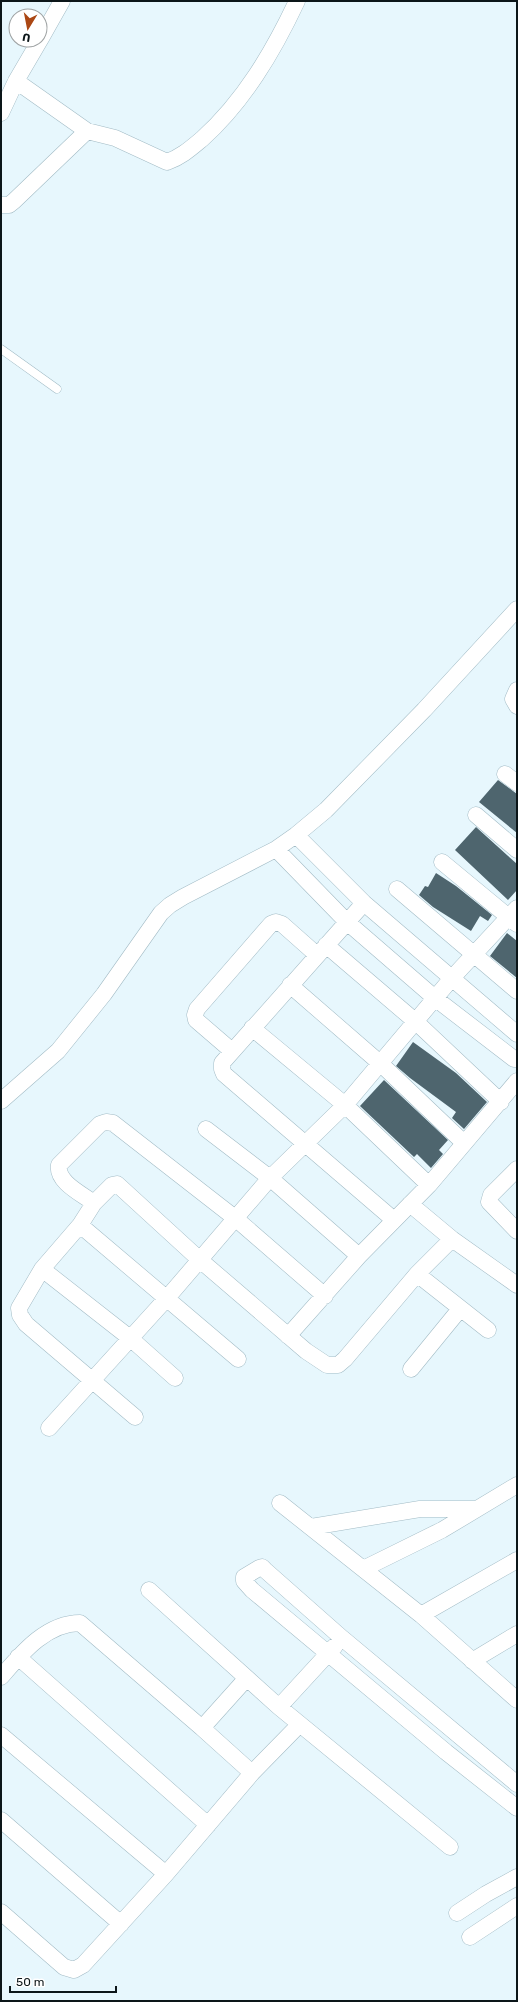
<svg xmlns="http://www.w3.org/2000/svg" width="518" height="2002" font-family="Rubik,sans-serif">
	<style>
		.building { fill: #4e656e }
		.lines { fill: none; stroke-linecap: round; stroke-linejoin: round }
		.service-casing { stroke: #a2bbc5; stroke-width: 9 }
		.minor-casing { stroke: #a2bbc5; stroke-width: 17 }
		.service { stroke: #fff; stroke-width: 8 }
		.minor { stroke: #fff; stroke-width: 16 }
	</style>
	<rect width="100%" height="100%" fill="#e7f7fd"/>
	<path class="building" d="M498 780 517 794V833L479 802Z
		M476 827 517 864V890L508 900 455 850Z
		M436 873 456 886 492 915 488 921 480 916 471 931 433 907 419 895 425 886 428 887Z
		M507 933 517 941V978L490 956Z
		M413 1042 456 1073 487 1102 464 1129 452 1118 456 1112 410 1078 396 1066Z
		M384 1080 448 1140 439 1150 443 1154 431 1168 417 1154 414 1157 360 1106Z"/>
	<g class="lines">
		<defs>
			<path id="service" d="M1 349 57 389"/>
			<path id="minor" d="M40 40 62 1
				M16 81 87 131
				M1 113 16 81 40 40
				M1 205H9L14 201 87 131 115 138 167 162C181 157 190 149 202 139 244 101 273 52 297 1
				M517 690 513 699 517 706
				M505 774 517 783
				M476 815 517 850
				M296 835 364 903 517 1034
				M276 849 347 922 436 999 514 1059H517
				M442 862 517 924
				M397 889 517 991
				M364 903 222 1063V1069L224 1074 394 1220
				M326 945 415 1021 501 1102
				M290 985 381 1064 464 1143
				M252 1028 345 1105 429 1185
				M232 1051 196 1020 195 1015 197 1009 271 924 276 922 282 924 317 955
				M1 1101 58 1051 104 994 161 913 170 905 183 897 276 849 296 835 326 810 424 710 517 609
				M206 1129 270 1178 359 1256
				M517 1169 491 1195 489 1202 517 1231
				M94 1203C82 1194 56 1182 59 1165L100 1124 106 1122 113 1123 235 1218 325 1296
				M410 1204 452 1239 517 1285
				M80 1225 238 1359
				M42 1269 130 1338 175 1378
				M417 1274 488 1330
				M288 1336 359 1256 429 1185 517 1081
				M411 1369 460 1309
				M135 1417 26 1324 20 1315 19 1308 42 1269 80 1225 94 1203 112 1185 117 1184 200 1260 306 1351 327 1365H338L345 1359 417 1274 452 1239
				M49 1428 167 1298 270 1178 345 1105 452 978 517 908
				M280 1503 421 1615 517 1700
				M311 1527 420 1509H476
				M363 1569 442 1530 517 1485
				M149 1590 279 1707 335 1646
				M421 1615 517 1560
				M18 1657 208 1825
				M472 1661 517 1634
				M1 1677C21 1654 46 1623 80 1623L202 1728 252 1773
				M279 1707 450 1847
				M202 1728 246 1679
				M1 1735 166 1874
				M517 1784 342 1638 265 1570 262 1567 259 1568 244 1577V1581L252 1590 446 1752 517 1808
				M1 1820 121 1924
				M1 1912 64 1967 74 1970 83 1965 166 1874 252 1773 299 1725
				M457 1913 486 1894 517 1877
				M470 1937 517 1906"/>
		</defs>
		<use href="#service" class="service-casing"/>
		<use href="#minor" class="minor-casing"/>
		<use href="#service" class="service"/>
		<use href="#minor" class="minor"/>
	</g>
	<rect width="518" height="2002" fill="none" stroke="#0c1619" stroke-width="4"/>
	<g transform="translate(28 28) rotate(190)"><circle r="19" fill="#ffffff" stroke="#9ea2a3"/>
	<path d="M0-3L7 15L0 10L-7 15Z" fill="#ab4714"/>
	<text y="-6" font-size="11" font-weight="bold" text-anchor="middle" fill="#0c1619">U</text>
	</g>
	<path d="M10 1986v6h106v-6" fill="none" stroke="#0c1619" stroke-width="2"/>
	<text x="16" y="1986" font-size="12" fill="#0c1619" stroke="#ffffff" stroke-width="3" paint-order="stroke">50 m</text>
</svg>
